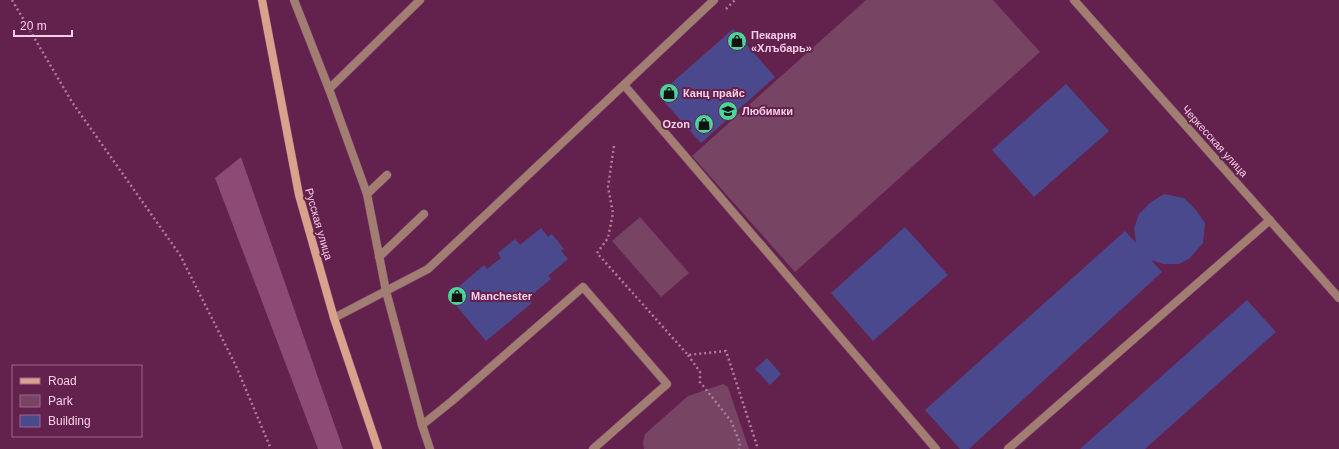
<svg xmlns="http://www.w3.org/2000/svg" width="1339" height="449" font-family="Arial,sans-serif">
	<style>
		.green { fill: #774464 }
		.forest { fill: #8c4a75 }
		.building { fill: #4b498d }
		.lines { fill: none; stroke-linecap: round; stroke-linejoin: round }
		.lane-casing { stroke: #81446c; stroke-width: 9 }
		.street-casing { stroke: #81446c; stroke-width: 9 }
		.secondary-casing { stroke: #81446c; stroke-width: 9 }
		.path { stroke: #b07c9d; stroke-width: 2.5; stroke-dasharray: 2 3; stroke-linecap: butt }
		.lane { stroke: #a17e71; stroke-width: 8 }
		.street { stroke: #a17e71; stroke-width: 8 }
		.secondary { stroke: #d8a28c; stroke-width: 8 }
		.labels { text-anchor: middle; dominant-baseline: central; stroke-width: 4; stroke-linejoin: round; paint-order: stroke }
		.poi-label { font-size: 11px; font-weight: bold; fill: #f7cfe7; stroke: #63214d; text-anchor: start }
		.street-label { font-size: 11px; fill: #f7cfe7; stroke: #63214d }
	</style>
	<rect width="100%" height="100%" fill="#63214d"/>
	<path class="green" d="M866 0H993L1040 52 795 272 692 156Z
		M640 217 689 273 661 297 612 241Z
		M723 384 728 387 749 449H644L643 443 645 434 688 396Z"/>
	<path class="forest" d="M241 157 343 449H318L215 178Z"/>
	<path class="building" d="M733 29 775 77 701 143 658 95Z
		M1066 84 1109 131 1034 197 992 150Z
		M1164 194 1184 198 1196 210 1205 223 1203 243 1190 258 1179 264H1163L1151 260 1162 272 969 449H960L925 410 1125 231 1136 243 1134 228 1139 214 1150 203Z
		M905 227 948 275 873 341 831 293Z
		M541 228 548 237 552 234 564 249 561 251 568 259 548 276 551 279 528 298 532 303 486 341 448 296 484 265 487 269 501 258 498 253 515 239 520 245Z
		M1247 300 1276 332 1145 449H1080Z
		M767 358 781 374 770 385 755 369Z"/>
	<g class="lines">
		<defs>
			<path id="lane" d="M624 85 936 449
				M367 194 387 175
				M379 257 424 214
				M386 291 367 194 329 89 420 0
				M422 425 452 401 583 287 667 384 593 449
				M1008 449 1270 220"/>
			<path id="street" d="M294 0 329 89
				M1074 0 1339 298
				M386 291 422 425 430 449
				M334 318 428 269 714 0"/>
			<path id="secondary" d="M262 0 299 195 334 318 378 449"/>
		</defs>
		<use href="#lane" class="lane-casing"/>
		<use href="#street" class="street-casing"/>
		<use href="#secondary" class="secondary-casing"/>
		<path class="path" d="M12 0 72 102 180 255 236 366 271 449
			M726 9 735 0
			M614 146 608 187 613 213 608 238 597 253 688 355 726 351 758 449
			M688 355 700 372V382L731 421 740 443 739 449"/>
		<use href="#lane" class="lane"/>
		<use href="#street" class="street"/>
		<use href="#secondary" class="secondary"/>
	</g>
	<defs>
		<symbol id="shop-disc" viewBox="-11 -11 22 22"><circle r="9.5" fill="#4bd49b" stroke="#63214d"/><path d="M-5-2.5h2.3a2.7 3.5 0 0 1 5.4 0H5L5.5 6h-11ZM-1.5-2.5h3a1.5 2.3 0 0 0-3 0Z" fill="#111"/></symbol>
		<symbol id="school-disc" viewBox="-11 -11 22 22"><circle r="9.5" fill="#4bd49b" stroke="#63214d"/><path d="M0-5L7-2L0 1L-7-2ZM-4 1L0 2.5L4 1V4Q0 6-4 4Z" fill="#111"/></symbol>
	</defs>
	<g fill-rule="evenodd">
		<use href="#shop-disc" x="726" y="30" width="22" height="22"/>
		<use href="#shop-disc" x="658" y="82" width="22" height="22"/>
		<use href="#school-disc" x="717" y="100" width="22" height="22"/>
		<use href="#shop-disc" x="693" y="113" width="22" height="22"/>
		<use href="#shop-disc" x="446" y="285" width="22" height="22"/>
	</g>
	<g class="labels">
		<g class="poi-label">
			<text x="751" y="35">Пекарня<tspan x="751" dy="13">«Хлъбарь»</tspan></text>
			<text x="683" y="93">Канц прайс</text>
			<text x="742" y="111">Любимки</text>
			<text x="690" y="124" text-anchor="end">Ozon</text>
			<text x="471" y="296">Manchester</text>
		</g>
		<g class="street-label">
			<text transform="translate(1215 141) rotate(48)">Черкесская улица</text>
			<text transform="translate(319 224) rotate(74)">Русская улица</text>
		</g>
	</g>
	<rect x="12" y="365" width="130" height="72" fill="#63214d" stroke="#9e678b"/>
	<rect x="20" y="378" width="20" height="6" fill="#d8a28c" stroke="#9e678b"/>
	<text x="48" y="385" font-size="12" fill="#f7cfe7">Road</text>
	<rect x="20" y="395" width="20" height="12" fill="#774464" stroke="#9e678b"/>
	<text x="48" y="405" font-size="12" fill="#f7cfe7">Park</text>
	<rect x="20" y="415" width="20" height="12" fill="#4b498d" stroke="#9e678b"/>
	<text x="48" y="425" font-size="12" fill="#f7cfe7">Building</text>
	<path d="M14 30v6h58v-6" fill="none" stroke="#f7cfe7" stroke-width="2"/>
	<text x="20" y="30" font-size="12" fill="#f7cfe7" stroke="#63214d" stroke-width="3" paint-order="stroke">20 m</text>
</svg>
